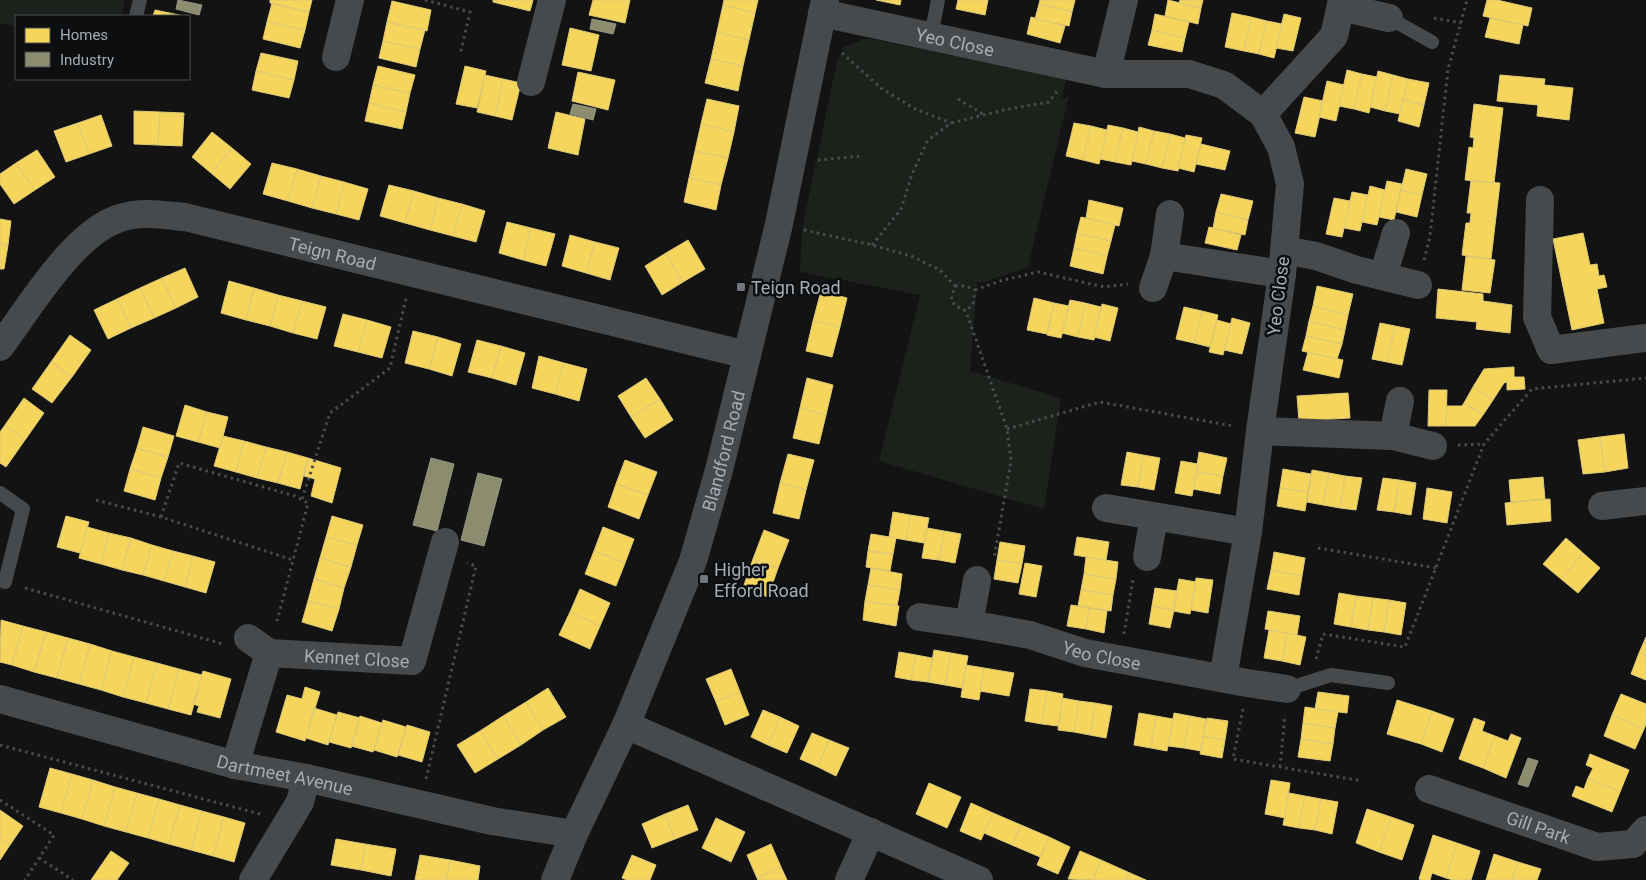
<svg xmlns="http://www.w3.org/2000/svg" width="1646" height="880" font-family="Roboto,sans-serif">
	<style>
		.green { fill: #1c221b }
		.homes { fill: #f6d55c; stroke: #ddc977 }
		.industry { fill: #8c8c6e; stroke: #939684 }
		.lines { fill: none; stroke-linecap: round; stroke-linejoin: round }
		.path { stroke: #494b4e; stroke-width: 3; stroke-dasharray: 2.5 4; stroke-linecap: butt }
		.lane { stroke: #474a4c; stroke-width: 14 }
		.street { stroke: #474a4c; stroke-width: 28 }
		.poi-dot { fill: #71777d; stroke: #0d0e0f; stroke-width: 2 }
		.labels { text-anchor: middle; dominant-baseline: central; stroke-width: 5; stroke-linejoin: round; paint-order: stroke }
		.street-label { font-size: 18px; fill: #a3adb6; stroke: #0d0e0f }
		.poi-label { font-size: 18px; fill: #a3adb6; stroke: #0d0e0f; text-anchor: start }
	</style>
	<rect width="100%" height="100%" fill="#131313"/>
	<path class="green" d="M0 0H125L122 16H16V27L0 23Z
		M866 38 1066 79 1062 99 1069 96 1028 267 985 282H977L970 371 1061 398 1044 509 879 461 920 295 800 272 802 229 837 61 844 47Z"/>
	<path class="homes" d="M270 0H312L309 12 270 3Z
		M493 0H533L530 11 493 2Z
		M593 0H630L625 23 589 15Z
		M724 0H758L755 13 723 5Z
		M876 0H901L900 5Z
		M958 0H988L985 15 956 9Z
		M1040 0H1075L1072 12 1039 4Z
		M1168 0 1201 8 1198 24 1165 16Z
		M1180 0H1203L1201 8 1179 3Z
		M1487 0H1497L1532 8 1528 26 1483 16Z
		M392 1 431 10 427 31 387 22Z
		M272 3 309 12 305 30 267 22Z
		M1039 4 1072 12 1069 26 1035 19Z
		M723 5 755 13 749 40 717 32Z
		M155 10 184 16H153Z
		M1232 13 1251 17 1244 51 1225 47Z
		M1155 14 1189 22 1185 38 1152 30Z
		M1284 14 1301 18 1293 51 1276 48Z
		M1031 17 1065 26 1060 43 1027 34Z
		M1251 17 1267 21 1259 54 1244 51Z
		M1490 18 1523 25 1519 44 1485 37Z
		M1267 21 1282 24 1274 58 1259 54Z
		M267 22 305 30 300 48 263 39Z
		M387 22 425 30 420 49 383 41Z
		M570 28 599 35 591 71 562 65Z
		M1152 30 1185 38 1182 52 1148 45Z
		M717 32 749 40 743 66 711 59Z
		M383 41 420 49 416 67 379 58Z
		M261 53 298 61 294 80 256 71Z
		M711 59 743 66 738 91 705 83Z
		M378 66 415 75 410 93 373 85Z
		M465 66 486 71 477 108 456 104Z
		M1347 70 1362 74 1354 109 1339 106Z
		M256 71 294 80 289 98 252 90Z
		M1378 71 1393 75 1385 111 1370 107Z
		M578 72 615 80 608 110 572 101Z
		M1362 74 1377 77 1369 113 1354 109Z
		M485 75 503 79 495 116 477 112Z
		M1393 75 1408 79 1400 114 1385 111Z
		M1500 75 1545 79 1544 85 1573 88 1569 120 1537 116 1538 105 1497 101Z
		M503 79 521 83 512 120 495 116Z
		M1408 79 1429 83 1424 105 1403 100Z
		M1327 81 1344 85 1336 121 1319 117Z
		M373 85 410 93 406 112 369 103Z
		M1304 97 1323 101 1315 137 1295 133Z
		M707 99 739 106 734 132 701 124Z
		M1403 100 1424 105 1419 127 1398 121Z
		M369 103 406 112 402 129 365 121Z
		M1474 104 1503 108 1494 183 1465 180 1469 147 1473 148 1474 138 1470 137Z
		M134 111 160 112 158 145 134 144Z
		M160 112 184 113 182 146 158 145Z
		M556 112 585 119 578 155 548 148Z
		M101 115 112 146 89 154 78 123Z
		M78 123 89 154 66 162 54 131Z
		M1074 123 1091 126 1083 160 1066 156Z
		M701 124 734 132 728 158 695 151Z
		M1108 125 1123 128 1115 162 1100 159Z
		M1091 126 1107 130 1099 164 1083 160Z
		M1139 127 1154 131 1146 164 1132 161Z
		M1123 128 1138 132 1131 165 1115 162Z
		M1154 131 1170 134 1162 168 1146 164Z
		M212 132 232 148 211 173 192 157Z
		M1170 134 1185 138 1178 171 1162 168Z
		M1186 135 1202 138 1194 172 1178 168Z
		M1201 144 1230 151 1225 170 1196 164Z
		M232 148 251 164 230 189 211 173Z
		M37 150 55 177 35 190 16 163Z
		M695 151 728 158 721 185 689 178Z
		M16 163 35 190 14 204 0 184V174Z
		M272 163 297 169 288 201 263 194Z
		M297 169 321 176 312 208 288 201Z
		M1406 169 1427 174 1422 195 1401 190Z
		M321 176 344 182 336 214 312 208Z
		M689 178 721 185 716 210 684 202Z
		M1471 180 1500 183 1491 259 1462 255 1466 223H1470L1471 213H1467Z
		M1387 181 1402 184 1394 220 1379 217Z
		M344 182 368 189 359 220 336 214Z
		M389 185 414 191 405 223 380 216Z
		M1370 186 1385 190 1377 225 1362 222Z
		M1401 190 1422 195 1417 217 1396 212Z
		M414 191 438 198 430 230 405 223Z
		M1352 192 1368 195 1360 231 1344 228Z
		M1221 194 1253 201 1248 220 1216 212Z
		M438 198 462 204 453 236 430 230Z
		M1334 198 1350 201 1342 237 1326 234Z
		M1089 200 1123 208 1119 226 1086 218Z
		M462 204 485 211 476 242 453 236Z
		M1216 212 1248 220 1245 235 1213 228Z
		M1081 217 1115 225 1111 241 1077 233Z
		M0 219 11 221 8 245 0 244Z
		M507 222 531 228 523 260 499 253Z
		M1209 227 1241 235 1237 250 1205 243Z
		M531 228 555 234 546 266 523 260Z
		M1077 233 1111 241 1107 256 1074 248Z
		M1583 233 1590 265 1597 264 1599 276 1604 275 1607 287 1597 289 1604 323 1572 330 1553 239Z
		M570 235 595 242 586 273 562 266Z
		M688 240 705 269 683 282 666 253Z
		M595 242 619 248 610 280 586 273Z
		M0 244 8 245 4 269H0Z
		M1074 248 1107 256 1103 274 1070 266Z
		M666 253 683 282 662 295 645 266Z
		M1466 256 1495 260 1490 293 1462 290Z
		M185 268 198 297 176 308 162 278Z
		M162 278 176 308 154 318 140 288Z
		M229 281 254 288 246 320 221 313Z
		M1317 286 1353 294 1348 315 1313 306Z
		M140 288 154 318 131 328 117 299Z
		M254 288 278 295 270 326 246 320Z
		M1438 289 1483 294V301L1512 305 1510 333 1476 329 1477 322 1436 318Z
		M821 291 847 298 840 327 813 321Z
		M278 295 302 301 293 333 270 326Z
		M1034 298 1054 303 1047 334 1027 330Z
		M117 299 131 328 108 339 94 310Z
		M1070 300 1085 303 1078 337 1062 333Z
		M302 301 326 307 317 339 293 333Z
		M1054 303 1069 306 1061 338 1047 335Z
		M1085 303 1101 307 1094 340 1078 337Z
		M1102 304 1118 308 1110 341 1094 337Z
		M1313 306 1348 315 1345 330 1309 321Z
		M1184 307 1202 311 1194 343 1176 339Z
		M1202 311 1218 315 1210 347 1194 343Z
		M343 314 367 320 358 352 334 346Z
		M1232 318 1250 323 1242 354 1224 350Z
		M367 320 391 327 382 358 358 352Z
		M1217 320 1231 324 1223 355 1209 352Z
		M813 321 840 327 832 357 806 351Z
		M1309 321 1345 330 1342 344 1306 336Z
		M1380 323 1395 326 1387 362 1372 359Z
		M1395 326 1410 329 1402 365 1387 362Z
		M413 331 438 337 429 369 405 363Z
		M70 335 91 350 72 377 51 362Z
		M1306 336 1342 344 1337 359 1302 351Z
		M438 337 461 344 452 376 429 369Z
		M477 340 501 346 492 378 468 372Z
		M501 346 525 353 516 385 492 378Z
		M1308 352 1343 360 1339 378 1303 370Z
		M539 356 564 363 555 394 532 388Z
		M51 362 72 377 52 403 32 389Z
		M564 363 587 369 579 401 555 394Z
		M1514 367V377H1524L1525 389 1507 390V382L1504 383 1493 400 1473 387 1484 369Z
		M646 378 660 399 631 417 618 396Z
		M807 378 833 385 826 415 800 408Z
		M1473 387 1493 400 1483 415 1464 403Z
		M1429 390H1447L1446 426H1428Z
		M1348 393 1350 418 1299 421 1297 396Z
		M24 398 44 413 25 440 5 425Z
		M660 399 673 420 645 438 631 417Z
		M1464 403 1483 415 1475 426H1446L1447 406H1462Z
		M185 405 207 412 198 442 176 436Z
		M800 408 826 415 819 444 793 438Z
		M207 412 228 417 220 448 198 442Z
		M5 425 25 440 6 467 0 463V432Z
		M143 427 174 436 168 457 137 448Z
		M1624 434 1628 468 1605 472 1600 437Z
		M223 436 244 441 236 472 214 466Z
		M1600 437 1605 472 1583 474 1578 440Z
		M244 441 266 447 257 478 236 472Z
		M266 447 287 452 278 483 257 478Z
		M137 448 168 457 161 478 130 469Z
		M287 452 308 458 300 489 278 483Z
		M1127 452 1143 455 1138 487 1121 485Z
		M1199 452 1227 458 1223 476 1196 472Z
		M788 454 814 460 806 490 780 483Z
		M1143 455 1160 458 1154 490 1138 487Z
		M308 458 341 468 332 503 311 496 315 479 304 476Z
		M625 460 657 472 648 495 616 484Z
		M1181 461 1198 464 1192 496 1175 493Z
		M130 469 161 478 155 500 124 491Z
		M1283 469 1311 474 1308 492 1280 488Z
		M1312 470 1329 473 1323 505 1307 502Z
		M1196 472 1223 476 1220 494 1193 489Z
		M1329 473 1345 476 1340 508 1323 505Z
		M1345 476 1362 478 1356 510 1340 508Z
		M1543 477 1545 499 1511 502 1509 480Z
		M1383 478 1399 480 1394 512 1377 510Z
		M1399 480 1416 483 1411 515 1394 512Z
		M780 483 806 490 799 519 773 513Z
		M616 484 648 495 639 519 608 507Z
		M1280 488 1308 492 1305 511 1277 506Z
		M1427 488 1452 492 1447 523 1423 519Z
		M1550 499 1551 521 1507 525 1505 503Z
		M893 512 910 515 906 540 889 537Z
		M910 515 929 518 924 543 906 540Z
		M66 516 89 522 80 553 57 547Z
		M332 516 363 525 357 545 326 537Z
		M87 527 109 533 101 564 79 558Z
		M603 527 634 539 625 563 594 551Z
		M927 528 944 531 939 560 922 558Z
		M764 530 789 540 778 568 753 559Z
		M944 531 961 534 955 563 939 560Z
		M109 533 131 538 122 570 101 564Z
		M871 534 896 538 893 554 868 551Z
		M326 537 357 545 351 567 320 558Z
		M1077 537 1109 542 1106 560 1074 555Z
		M131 538 152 545 143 575 122 570Z
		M1566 538 1583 553 1561 579 1543 564Z
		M1000 542 1025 546 1022 564 997 560Z
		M152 545 173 551 164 581 143 575Z
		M173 551 193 556 185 587 164 581Z
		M594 551 625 563 616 586 585 574Z
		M868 551 893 554 890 571 866 567Z
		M1274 552 1305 558 1302 576 1271 570Z
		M1583 553 1600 568 1578 593 1561 579Z
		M193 556 215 562 206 593 185 587Z
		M1086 557 1118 562 1116 579 1084 574Z
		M320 558 351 567 344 588 314 579Z
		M753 559 778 568 768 597 743 588Z
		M997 560 1022 564 1018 583 994 579Z
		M1025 563 1042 566 1036 597 1019 594Z
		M871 568 902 574 900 590 868 585Z
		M1271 570 1302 576 1299 595 1267 589Z
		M1084 574 1116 579 1113 595 1081 590Z
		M1196 578 1213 580 1208 613 1191 610Z
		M314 579 344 588 339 609 308 601Z
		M1179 579 1196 582 1190 614 1173 611Z
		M868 585 900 590 897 606 865 601Z
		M1155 588 1177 591 1174 610 1152 606Z
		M580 589 610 603 600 626 570 612Z
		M1081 590 1113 595 1111 611 1078 606Z
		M1339 593 1356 596 1351 627 1334 624Z
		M1356 596 1373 598 1368 630 1351 627Z
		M1373 598 1389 600 1384 632 1368 630Z
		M1389 600 1406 603 1401 635 1384 632Z
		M308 601 339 609 332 631 302 622Z
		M865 601 899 606 896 626 863 620Z
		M1071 605 1089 608 1086 629 1067 626Z
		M1152 606 1174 610 1170 628 1149 624Z
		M1089 608 1107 611 1104 633 1086 629Z
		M1268 611 1300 616 1297 635 1265 629Z
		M570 612 600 626 590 649 559 635Z
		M1 620 23 626 12 665 0 662Z
		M23 626 46 632 34 672 12 665Z
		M1269 630 1287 633 1282 661 1264 658Z
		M46 632 68 638 57 678 34 672Z
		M1287 633 1306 637 1300 665 1282 661Z
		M1646 637V656L1639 653Z
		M68 638 90 644 79 684 57 678Z
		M90 644 112 651 101 690 79 684Z
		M934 650 951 653 945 685 928 682Z
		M112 651 134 657 123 697 101 690Z
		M899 652 916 655 911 680 895 677Z
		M951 653 968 656 962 688 945 685Z
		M1639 653 1646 656V680L1631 674Z
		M916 655 932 658 928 682 911 680Z
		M134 657 157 663 146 703 123 697Z
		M157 663 179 669 168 709 146 703Z
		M966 665 984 668 979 700 961 697Z
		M984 668 1014 673 1009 696 980 691Z
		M179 669 202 675 191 715 168 709Z
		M731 669 740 692 716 702 706 679Z
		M203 671 231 679 220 718 197 712 199 706 193 704Z
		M305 687 320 692 305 741 276 732 287 695 302 699Z
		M548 688 566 717 543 730 526 702Z
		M1030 689 1047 691 1042 724 1025 721Z
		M1047 691 1063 694 1058 726 1042 724Z
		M740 692 749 715 725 725 716 702Z
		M1318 692 1349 696 1347 713 1315 709Z
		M1621 694 1646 704V724L1644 729 1612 715Z
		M1062 698 1079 701 1074 732 1058 730Z
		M1397 700 1432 711 1421 744 1387 734Z
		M1079 701 1095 703 1090 735 1074 732Z
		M526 702 543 730 521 745 503 716Z
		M1095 703 1112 706 1106 738 1090 735Z
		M1305 707 1338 712 1335 728 1303 723Z
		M314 708 337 715 328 745 306 738Z
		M763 710 780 717 768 745 751 737Z
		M1432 711 1454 719 1442 752 1421 744Z
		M338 712 360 718 351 748 329 742Z
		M1139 713 1156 716 1151 748 1134 745Z
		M1174 713 1190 716 1184 748 1168 746Z
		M1612 715 1644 729 1635 749 1604 736Z
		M360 716 382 723 373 752 351 746Z
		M503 716 521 745 498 759 480 731Z
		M1156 716 1173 719 1167 751 1151 748Z
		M1190 716 1206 719 1201 751 1184 748Z
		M780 717 799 726 787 753 768 745Z
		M1207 718 1228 721 1225 740 1203 736Z
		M1474 718 1485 722 1482 731 1495 736 1483 768 1459 759Z
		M383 720 406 727 397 757 374 750Z
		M1303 723 1335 728 1333 744 1301 739Z
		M407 725 430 732 422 762 398 755Z
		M480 731 498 759 475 773 457 745Z
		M812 733 829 740 818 767 800 759Z
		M1511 734 1521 738 1506 778 1483 768 1495 736 1508 741Z
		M1203 736 1225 740 1222 758 1200 754Z
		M1301 739 1333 744 1330 761 1298 757Z
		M829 740 849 748 836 776 818 767Z
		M1590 754 1629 770 1620 792 1588 778 1593 768 1586 765Z
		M50 768 72 774 61 813 39 807Z
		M72 774 93 780 82 819 61 813Z
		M1588 778 1620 792 1612 812 1572 796 1576 786 1584 789Z
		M93 780 115 787 104 826 82 819Z
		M1271 780 1290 783 1285 818 1265 814Z
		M929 783 961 797 947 828 916 814Z
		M115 787 137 793 126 832 104 826Z
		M137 793 159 799 148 838 126 832Z
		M1289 793 1305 796 1299 828 1283 825Z
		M1305 796 1321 799 1315 830 1299 828Z
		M159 799 180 805 169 844 148 838Z
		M1321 799 1338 802 1332 834 1315 830Z
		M971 803 993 813 981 840 960 831Z
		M180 805 202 811 191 850 169 844Z
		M688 805 698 830 675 839 665 814Z
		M1367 809 1391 817 1379 852 1356 843Z
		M0 810 23 826 10 845 0 838Z
		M202 811 224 817 213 856 191 850Z
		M993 813 1021 825 1012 845 984 833Z
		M665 814 675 839 652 848 642 824Z
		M224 817 245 823 234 862 213 856Z
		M1391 817 1414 825 1402 860 1379 852Z
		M716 818 745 832 731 862 702 848Z
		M1021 825 1049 837 1040 857 1012 845Z
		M1433 835 1457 843 1446 878 1432 873 1430 880H1421L1419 879Z
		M1049 837 1070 847 1058 874 1037 865Z
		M0 838 10 845 0 860Z
		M336 839 365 844 361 870 331 865Z
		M1457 843 1480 851 1471 880H1453L1446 878Z
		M365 844 396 849 391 876 361 870Z
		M771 844 781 867 757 878 747 855Z
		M111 851 129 863 117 880H91Z
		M1080 851 1101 860 1093 880 1068 879Z
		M1494 854 1518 862 1512 880H1486Z
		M420 855 450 860 446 880H415Z
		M632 855 656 865 650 880H627L622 878Z
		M450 860 480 866 478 880H446Z
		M1101 860 1130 873 1126 880H1093Z
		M1518 862 1541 869 1537 880H1512Z
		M781 867 787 880H758L757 878Z
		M1130 873 1146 880H1126Z"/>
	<path class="industry" d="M178 0 202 5 199 15 176 9Z
		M592 19 616 24 613 34 590 29Z
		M573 104 596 109 593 120 570 114Z
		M431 458 454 464 437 531 413 525Z
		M478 473 502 479 484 546 461 540Z
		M1528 758 1538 761 1528 787 1518 784Z"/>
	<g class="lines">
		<path class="path" d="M425 0 470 12 460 55
			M1434 18 1461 23
			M842 53 881 88 915 109 951 123
			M958 99 983 114
			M818 160 862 156
			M804 230 872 245 911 256 940 270 955 286 951 300 956 306 966 311 1007 429 1011 461 994 558
			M872 245 901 209 912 174 928 140 951 123 1004 110 1049 102 1058 90
			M1424 260 1430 236 1448 69 1467 0
			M955 286H966L975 290 973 304 966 311
			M975 290 1000 281 1038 272 1104 287 1128 284
			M1007 429 1100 402 1233 426
			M1458 445 1484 444
			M302 499 330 413 390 368 406 298
			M96 500 161 517 293 560
			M161 517 179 463 295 496 308 503 276 625
			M1318 548 1436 568
			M25 588 223 644
			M1124 634 1133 579
			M1316 659 1323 634 1405 647 1484 444 1532 389 1646 378
			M1243 709 1233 759 1362 781
			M0 745 260 814
			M1280 767 1285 715
			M426 779 476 566 467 563
			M0 800 54 835 25 880
			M39 858 73 880"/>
		<path class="lane" d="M136 16 140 0
			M1389 18 1432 42
			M931 36 938 0
			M0 493 23 509 5 582
			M1287 689 1331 675 1388 683"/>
		<g class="street">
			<path d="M1341 7 1389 18"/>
			<path id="s1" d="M822 13 1106 74H1189L1224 85 1263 114 1281 147 1290 184 1282 274 1260 431 1248 532 1223 678"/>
			<path d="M336 57 350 0"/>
			<path d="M1106 74 1124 0"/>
			<path d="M531 82 552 0"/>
			<path d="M1263 114 1334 36 1342 0"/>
			<path d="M1540 200 1537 317 1551 350 1646 338"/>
			<path d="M1284 250 1316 256 1357 270 1418 285"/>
			<path d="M1164 256 1282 274"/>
			<path d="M1383 276 1396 233"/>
			<path d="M1153 288 1164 256 1170 214"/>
			<path id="s2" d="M0 347C29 308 74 232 120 218 141 211 163 215 185 217L747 355"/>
			<path d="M1260 431 1393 436 1433 446"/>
			<path d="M1393 436 1400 401"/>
			<path d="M1602 506 1646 501"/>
			<path d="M1106 508 1248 532"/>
			<path d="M1147 557 1154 517"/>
			<path id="s3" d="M920 617 969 624 1030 635 1085 653 1247 683 1287 689"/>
			<path d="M969 624 977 580"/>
			<path d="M248 638 269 653"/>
			<path id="s4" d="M0 699 235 765 306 778 492 821 574 834"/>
			<path d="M626 725 979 880"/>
			<path id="s5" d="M235 765 269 653 412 661 445 542"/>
			<path id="s6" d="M1429 789 1597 847 1633 844 1646 830"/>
			<path d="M253 880 300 802 306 778"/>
			<path id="s7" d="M555 880 574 834 626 725 693 561 719 470 779 224 825 0"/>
			<path d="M849 880 871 832"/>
		</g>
	</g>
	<g class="poi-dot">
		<rect x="736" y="282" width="10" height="10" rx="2.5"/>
		<rect x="699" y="574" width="10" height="10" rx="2.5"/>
	</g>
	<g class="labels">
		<g class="street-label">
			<text stroke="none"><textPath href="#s1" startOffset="136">Yeo Close</textPath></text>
			<text stroke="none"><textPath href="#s2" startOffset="396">Teign Road</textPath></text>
			<text transform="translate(1278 296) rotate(-83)">Yeo Close</text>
			<text stroke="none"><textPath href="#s7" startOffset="462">Blandford Road</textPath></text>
			<text stroke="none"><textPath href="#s3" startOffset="186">Yeo Close</textPath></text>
			<text stroke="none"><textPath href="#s5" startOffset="205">Kennet Close</textPath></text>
			<text stroke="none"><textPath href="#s4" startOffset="295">Dartmeet Avenue</textPath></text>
			<text stroke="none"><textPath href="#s6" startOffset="116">Gill Park</textPath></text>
		</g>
		<g class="poi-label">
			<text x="751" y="287">Teign Road</text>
			<text x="714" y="569">Higher<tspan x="714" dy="21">Efford Road</tspan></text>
		</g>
	</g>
	<rect x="15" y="15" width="175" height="65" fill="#0d0e0f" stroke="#494e52"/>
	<rect x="25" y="28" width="25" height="15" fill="#f6d55c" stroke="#494e52"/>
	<text x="60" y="40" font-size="15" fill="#a3adb6">Homes</text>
	<rect x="25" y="52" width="25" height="15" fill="#8c8c6e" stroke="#494e52"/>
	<text x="60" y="65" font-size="15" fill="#a3adb6">Industry</text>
</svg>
